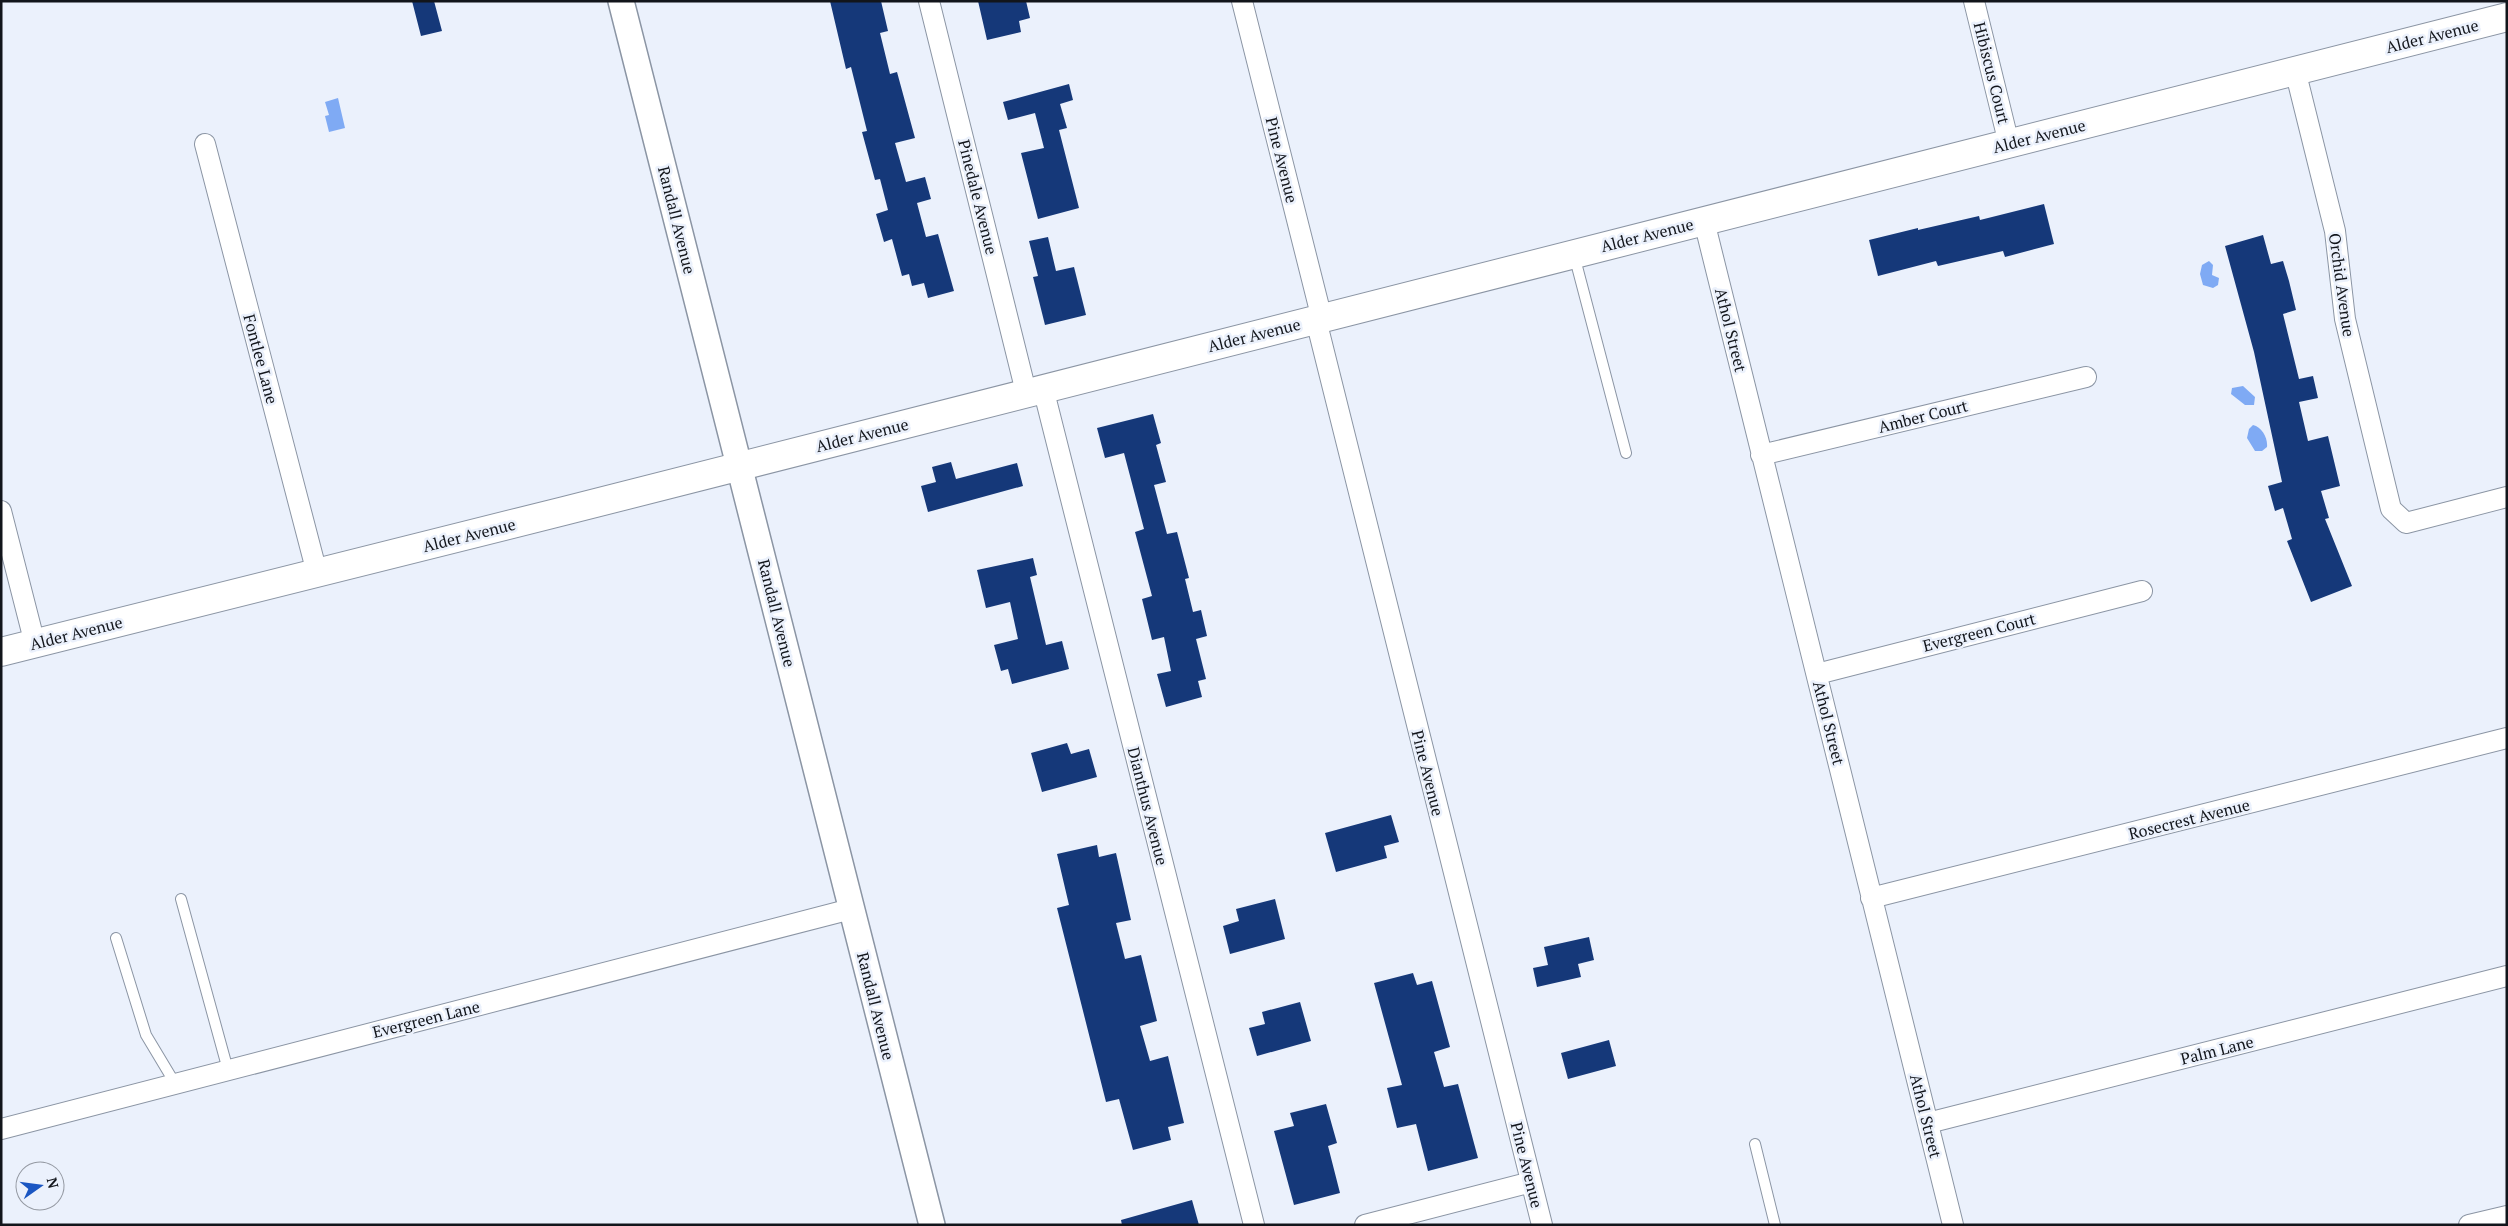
<svg xmlns="http://www.w3.org/2000/svg" width="2508" height="1226" font-family="'PT Serif',serif">
	<style>
		.water { fill: #7faaf4 }
		.building { fill: #153879 }
		.lines { fill: none; stroke-linecap: round; stroke-linejoin: round }
		.service-casing { stroke: #8b95a4; stroke-width: 12 }
		.minor-casing { stroke: #8b95a4; stroke-width: 22 }
		.tertiary-casing { stroke: #8b95a4; stroke-width: 28 }
		.secondary-casing { stroke: #8b95a4; stroke-width: 30 }
		.service { stroke: #fff; stroke-width: 10 }
		.minor { stroke: #fff; stroke-width: 20 }
		.tertiary { stroke: #fff; stroke-width: 25 }
		.secondary { stroke: #fff; stroke-width: 28 }
		.labels { text-anchor: middle; dominant-baseline: central; stroke-width: 5; stroke-linejoin: round; paint-order: stroke }
		.street-label { font-size: 16px; fill: #12151b; stroke: #ebf1fc }
	</style>
	<rect width="100%" height="100%" fill="#ebf1fc"/>
	<path class="water" d="M338 98 345 128 329 132 325 116 329 115 325 102Z
		M2209 261 2213 265 2212 275 2219 278 2218 285 2213 288 2203 285 2200 274 2202 265Z
		M2243 386 2255 397 2254 405H2245L2231 394 2232 388Z
		M2253 425C2262 427 2268 438 2267 447L2262 451H2255L2247 438 2249 429Z"/>
	<path class="building" d="M412 1H434L442 31 421 36Z
		M830 1H881L888 31 880 33 890 74 897 72 915 138 895 143 906 182 925 177 931 199 917 203 926 237 938 234 954 291 928 298 924 283 912 286 909 274 902 276 892 239 884 242 876 214 888 210 880 179 875 180 862 132 867 131 851 67 846 69Z
		M978 1H1026L1030 18 1019 21 1021 32 987 40Z
		M1069 84 1073 100 1060 104 1067 128 1059 130 1079 208 1038 219 1021 153 1044 148 1035 113 1008 120 1003 102Z
		M2044 204 2054 244 2005 257 2003 251 1938 266 1936 261 1878 276 1869 240 1918 228V230L1979 216 1980 220Z
		M2263 235 2271 264 2283 261 2289 281 2296 310 2283 314 2299 379 2313 376 2318 398 2299 402 2308 441 2328 436 2340 486 2321 491 2329 518 2325 519 2352 586 2311 602 2287 541 2292 539 2283 508 2275 511 2268 486 2282 482 2254 352 2225 246Z
		M1048 237 1056 271 1074 267 1086 315 1045 325 1033 277 1038 276 1029 241Z
		M1153 414 1161 443 1156 445 1166 482 1154 485 1167 534 1177 532 1189 578 1185 579 1193 612 1201 610 1207 636 1196 639 1206 679 1198 681 1202 697 1166 707 1157 674 1171 671 1164 637 1152 640 1142 599 1152 596 1135 532 1144 529 1124 453 1105 458 1097 428Z
		M951 462 956 479 1017 463 1023 486 928 512 921 486 936 482 932 467Z
		M1033 558 1037 575 1030 577 1046 645 1062 641 1069 669 1012 684 1008 669 1001 671 994 645 1018 639 1010 602 986 608 977 570Z
		M1067 743 1071 754 1089 749 1097 777 1042 792 1031 753Z
		M1391 815 1399 842 1384 846 1387 858 1336 872 1325 833Z
		M1097 845 1099 857 1116 853 1131 920 1116 923 1125 959 1141 955 1157 1021 1140 1026 1150 1061 1168 1056 1184 1123 1168 1127 1171 1140 1133 1150 1119 1099 1106 1102 1057 908 1069 905 1057 854Z
		M1275 899 1285 939 1230 954 1223 926 1239 921 1236 909Z
		M1589 937 1594 960 1578 964 1581 977 1537 987 1533 968 1548 965 1544 947Z
		M1413 973 1417 985 1432 981 1450 1047 1434 1052 1444 1087 1458 1084 1478 1158 1428 1171 1416 1124 1397 1128 1387 1088 1402 1085 1374 983Z
		M1300 1002 1311 1041 1257 1056 1249 1028 1265 1024 1262 1012Z
		M1609 1040 1616 1066 1568 1079 1561 1053Z
		M1326 1104 1337 1143 1328 1146 1340 1193 1294 1205 1274 1131 1294 1126 1290 1113Z
		M1192 1200 1199 1225H1122L1121 1220Z"/>
	<g class="lines">
		<defs>
			<path id="service" d="M1574 255 1626 453
				M181 899 228 1070
				M116 938 146 1035 176 1085
				M1755 1144 1775 1225"/>
			<path id="minor" d="M929 1 1026 392
				M1242 1 1322 319
				M1974 1 2009 144
				M2295 70 2335 231 2345 319 2391 509 2406 523 2507 497
				M205 144 317 573
				M1704 221 1953 1225
				M1316 320 1542 1225
				M1043 388 1254 1225
				M1761 455 2086 377
				M1 511 35 644
				M1817 674 2142 591
				M1871 898 2507 738
				M1928 1123 2507 976
				M1 1129 851 909
				M1365 1225 1531 1182
				M2469 1225 2507 1216"/>
			<path id="tertiary" d="M621 1 932 1225"/>
			<path id="secondary" d="M1 652 564 511 2507 17"/>
		</defs>
		<use href="#service" class="service-casing"/>
		<use href="#minor" class="minor-casing"/>
		<use href="#tertiary" class="tertiary-casing"/>
		<use href="#secondary" class="secondary-casing"/>
		<use href="#service" class="service"/>
		<use href="#minor" class="minor"/>
		<use href="#tertiary" class="tertiary"/>
		<use href="#secondary" class="secondary"/>
	</g>
	<g class="labels">
		<g class="street-label">
			<text transform="translate(2432 36) rotate(-14)">Alder Avenue</text>
			<text transform="translate(1992 73) rotate(76)">Hibiscus Court</text>
			<text transform="translate(2039 136) rotate(-14)">Alder Avenue</text>
			<text transform="translate(1282 160) rotate(76)">Pine Avenue</text>
			<text transform="translate(978 197) rotate(76)">Pinedale Avenue</text>
			<text transform="translate(677 220) rotate(76)">Randall Avenue</text>
			<text transform="translate(1647 235) rotate(-14)">Alder Avenue</text>
			<text transform="translate(2342 285) rotate(82)">Orchid Avenue</text>
			<text transform="translate(1731 330) rotate(76)">Athol Street</text>
			<text transform="translate(1254 335) rotate(-14)">Alder Avenue</text>
			<text transform="translate(261 359) rotate(75)">Fontlee Lane</text>
			<text transform="translate(1923 416) rotate(-14)">Amber Court</text>
			<text transform="translate(862 435) rotate(-14)">Alder Avenue</text>
			<text transform="translate(469 535) rotate(-14)">Alder Avenue</text>
			<text transform="translate(777 613) rotate(76)">Randall Avenue</text>
			<text transform="translate(1979 632) rotate(-14)">Evergreen Court</text>
			<text transform="translate(76 633) rotate(-14)">Alder Avenue</text>
			<text transform="translate(1829 723) rotate(76)">Athol Street</text>
			<text transform="translate(1428 773) rotate(76)">Pine Avenue</text>
			<text transform="translate(1148 806) rotate(76)">Dianthus Avenue</text>
			<text transform="translate(2189 819) rotate(-14)">Rosecrest Avenue</text>
			<text transform="translate(876 1006) rotate(76)">Randall Avenue</text>
			<text transform="translate(426 1019) rotate(-14)">Evergreen Lane</text>
			<text transform="translate(2217 1050) rotate(-14)">Palm Lane</text>
			<text transform="translate(1926 1116) rotate(76)">Athol Street</text>
			<text transform="translate(1527 1165) rotate(76)">Pine Avenue</text>
		</g>
	</g>
	<rect width="2508" height="1226" fill="none" stroke="#12151b" stroke-width="5"/>
	<g transform="translate(40 1186) rotate(76)"><circle r="24" fill="#ebf1fc" stroke="#9499a2"/>
	<path d="M0-4L9 19L0 12L-9 19Z" fill="#1a56c2"/>
	<text y="-8" font-size="14" font-weight="bold" text-anchor="middle" fill="#12151b">N</text>
	</g>
</svg>
